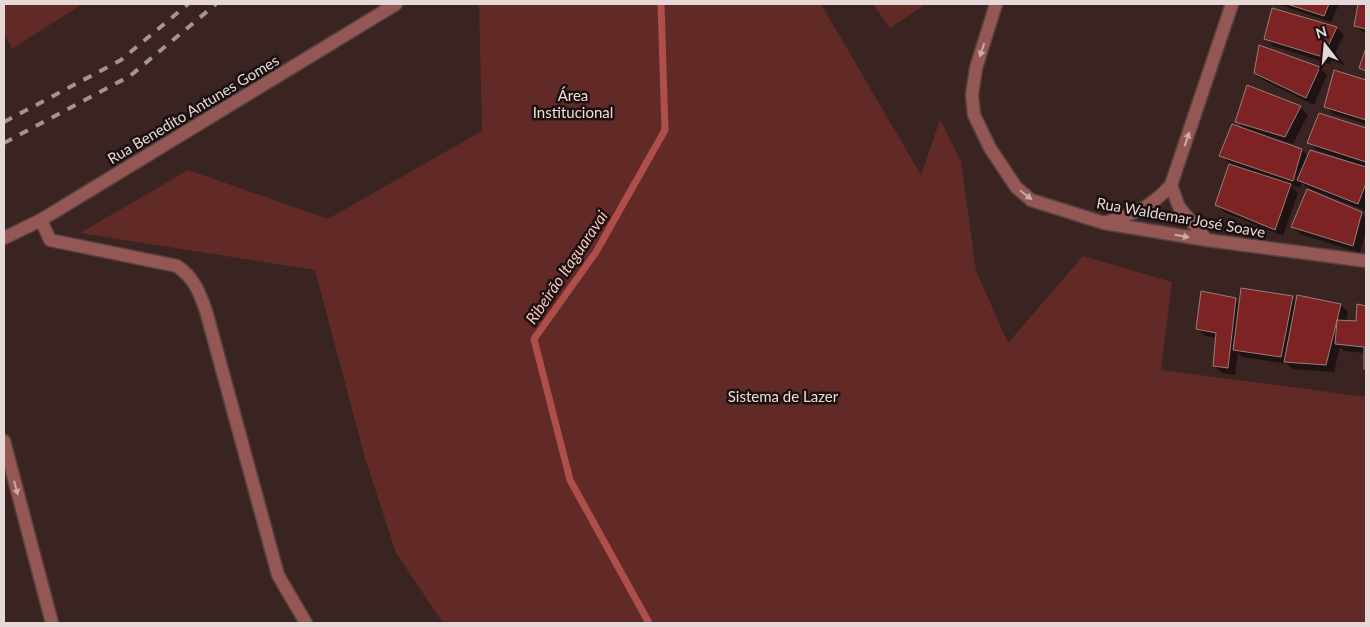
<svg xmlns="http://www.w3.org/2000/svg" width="1370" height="627" font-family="Lato,sans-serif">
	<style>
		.green { fill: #612a27 }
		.shadow { fill: #0007 }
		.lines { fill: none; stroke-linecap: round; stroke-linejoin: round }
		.stream { stroke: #ae4f4b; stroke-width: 7 }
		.building { fill: #7e2323; stroke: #987e7b }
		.minor-casing { stroke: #55413f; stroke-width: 15 }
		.minor { stroke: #955753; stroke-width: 12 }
		.rail { stroke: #a49391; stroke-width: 4; stroke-dasharray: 9 9; stroke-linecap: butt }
		.oneway { fill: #caaba8 }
		.labels { text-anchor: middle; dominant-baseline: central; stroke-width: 5; stroke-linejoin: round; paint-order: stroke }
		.park-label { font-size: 15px; fill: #f4d9d6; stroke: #1a100f }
		.street-label { font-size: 15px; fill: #e6d8d6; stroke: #1a100f }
		.water-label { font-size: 16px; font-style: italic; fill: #f9c4bf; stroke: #1a100f }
	</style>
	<rect width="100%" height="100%" fill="#392422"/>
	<path class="green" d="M4 4H82L12 49 4 33Z
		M479 4H821L921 175 940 120 961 161 976 271 1008 343 1083 256 1172 282 1161 370 1366 397V623H443L396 553 365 458 315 270 80 233 188 170 328 219 482 131Z
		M873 4H926L890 28Z"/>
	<path class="shadow" d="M1277 4H1339L1331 22Z
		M1360 4H1366V34L1355 26Z
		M1272 10 1337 28 1344 35 1330 64 1273 46 1266 38Z
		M1319 68 1327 75 1314 105 1263 80 1255 73Z
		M1335 71 1366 81V124L1333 114 1326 106Z
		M1248 86 1300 107 1308 115 1293 144 1277 139 1276 141 1302 150 1309 157 1349 163V161L1316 150 1309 142 1319 114 1366 130V211L1306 187 1302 183 1300 188 1289 184 1298 193 1283 236 1224 212 1217 204 1231 164 1220 155 1245 130 1236 121Z
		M1361 213 1366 218V230L1360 253 1300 234 1293 227Z
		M1292 297 1297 302 1341 305 1348 312 1346 322H1357L1358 305 1366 307V370L1365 353 1344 351 1340 347 1334 372 1292 369 1288 364 1242 357 1238 353 1235 375 1222 373 1214 366 1217 338 1205 336 1197 328 1235 300 1240 304Z"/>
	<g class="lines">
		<path class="stream" d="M649 623 570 480 534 339 596 252 665 130 661 4"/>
	</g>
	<path class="building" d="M1287 4H1329L1324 16Z
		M1358 4H1366V29L1354 26Z
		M1272 8 1337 27 1323 57 1264 39Z
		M1259 45 1320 67 1306 98 1254 73Z
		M1366 48V71L1359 68Z
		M1334 70 1366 80V120L1324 107Z
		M1247 85 1301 106 1285 137 1235 122Z
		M1319 113 1366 128V162L1307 143Z
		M1232 124 1302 149 1293 181 1219 156Z
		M1310 150 1366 167V183L1358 204 1297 180Z
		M1229 164 1291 184 1275 230 1215 205Z
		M1307 189 1362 212 1353 246 1291 227Z
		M1241 288 1293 296 1281 357 1233 350Z
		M1201 291 1236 298 1228 368 1213 366 1216 333 1196 329Z
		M1297 295 1341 304 1326 365 1284 362Z
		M1357 304 1366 306V369H1364V347L1335 344 1337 320 1356 321Z"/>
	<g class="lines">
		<defs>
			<path id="minor" d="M996 4 976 68 972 95 974 115 990 148 1016 187 1031 200 1104 223 1207 240 1366 261
				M1171 185 1179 207 1207 240
				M41 220 50 240 177 266C194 278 199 291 206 311L278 575 306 623
				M1107 222C1136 213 1150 208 1171 185L1232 4
				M4 238 41 220 396 4
				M4 441 52 623"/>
		</defs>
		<use href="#minor" class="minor-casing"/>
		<use href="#minor" class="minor"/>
		<path class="rail" d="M4 122 121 60 188 4
			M4 143 130 76 216 4"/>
	</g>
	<defs><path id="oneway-solid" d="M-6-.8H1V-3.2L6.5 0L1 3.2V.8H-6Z" transform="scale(1.25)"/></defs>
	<g class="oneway">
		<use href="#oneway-solid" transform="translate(982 50) rotate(108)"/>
		<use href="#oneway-solid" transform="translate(1187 139) rotate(-71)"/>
		<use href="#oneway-solid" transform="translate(1026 195) rotate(37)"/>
		<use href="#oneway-solid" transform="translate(1182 236) rotate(10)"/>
		<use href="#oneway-solid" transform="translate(16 488) rotate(75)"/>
	</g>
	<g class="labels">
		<g class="park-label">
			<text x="573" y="95">Área<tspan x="573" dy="17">Institucional</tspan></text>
			<text x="783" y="396">Sistema de Lazer</text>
		</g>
		<g class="street-label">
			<text transform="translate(193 109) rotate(-31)">Rua Benedito Antunes Gomes</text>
			<text transform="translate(1181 217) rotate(10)">Rua Waldemar José Soave</text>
		</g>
		<g class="water-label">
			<text transform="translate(566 267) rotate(-56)">Ribeirão Itaguaravai</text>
		</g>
	</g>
	<rect width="1370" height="627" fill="none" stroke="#e6d8d6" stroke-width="10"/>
	<g transform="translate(1325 45) rotate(344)" stroke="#1a100f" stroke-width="4" paint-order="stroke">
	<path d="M0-4L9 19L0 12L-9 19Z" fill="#e6d8d6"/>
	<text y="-8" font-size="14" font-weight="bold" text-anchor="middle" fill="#e6d8d6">N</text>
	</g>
</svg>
